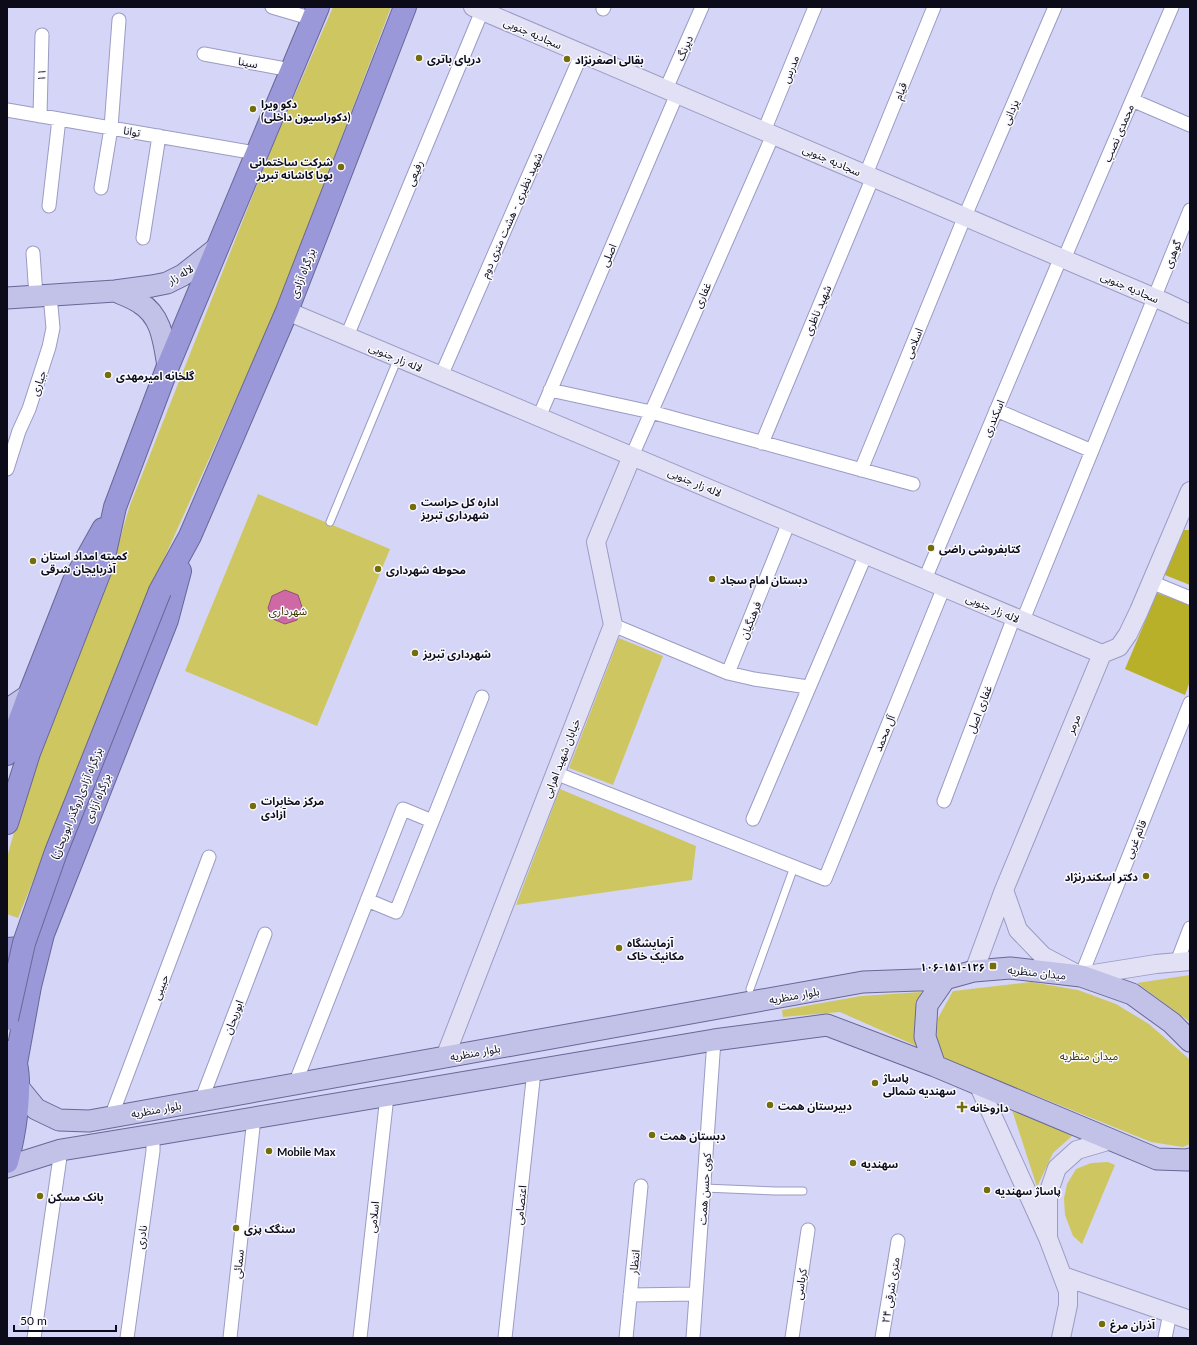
<svg xmlns="http://www.w3.org/2000/svg" width="1197" height="1345" font-family="Lato,'Noto Sans Arabic',sans-serif">
	<style>
		.green { fill: #cec761 }
		.forest { fill: #b9b029 }
		.water { fill: #ce69a5; stroke: #944d7b }
		.lines { fill: none; stroke-linecap: round; stroke-linejoin: round }
		.lane-casing { stroke: #9b9bc4; stroke-width: 9 }
		.street-casing { stroke: #9b9bc4; stroke-width: 15 }
		.secondary-casing { stroke: #9b9bc4; stroke-width: 20 }
		.primary-casing { stroke: #686796; stroke-width: 23 }
		.highway-casing { stroke: #686796; stroke-width: 24 }
		.lane { stroke: #fff; stroke-width: 7 }
		.street { stroke: #fff; stroke-width: 13 }
		.secondary { stroke: #e1e0f4; stroke-width: 18 }
		.primary { stroke: #c2c1e8; stroke-width: 21 }
		.highway { stroke: #9a98d9; stroke-width: 22 }
		.highway-bridge-casing { stroke: #686796; stroke-width: 24; stroke-linecap: butt }
		.highway-bridge { stroke: #9a98d9; stroke-width: 22 }
		.poi-dot { fill: #746d0b; stroke: #f9f9fe; stroke-width: 1.5 }
		.labels { text-anchor: middle; dominant-baseline: central; stroke-width: 3; stroke-linejoin: round; paint-order: stroke }
		.street-label { font-size: 11px; fill: #0c0b1a; stroke: #f9f9fe }
		.poi-label { font-size: 11px; font-weight: bold; fill: #0c0b1a; stroke: #f9f9fe; text-anchor: start }
		.park-label { font-size: 11px; fill: #3c3800; stroke: #f9f9fe }
	</style>
	<rect width="100%" height="100%" fill="#d5d5f8"/>
	<path class="green" d="M333 7H391L274 315 157 574 18 918 7 914V857L35 759 114 559 130 505 272 147Z
		M258 494 390 549 317 726 185 671Z
		M619 638 663 656 613 785 569 768Z
		M560 789 696 846 692 880 516 905Z
		M1190 975V1022L1137 983Z
		M1031 982 1078 990 1116 1004 1149 1024 1188 1058 1190 1060V1144L1183 1147 1151 1142 945 1059 936 1039 938 1018 953 991Z
		M921 992 919 1009 921 1048 840 1012 783 1017 782 1010 861 996Z
		M1012 1110 1073 1135 1053 1153 1037 1187Z
		M1108 1162 1115 1165 1082 1244 1073 1236 1065 1215 1064 1198 1067 1184 1076 1169 1091 1163Z"/>
	<path class="forest" d="M1183 530H1190V585L1165 575Z
		M1157 593 1190 605V681L1185 695 1125 669Z"/>
	<path class="water" d="M285 590 298 595 302 607 297 620 285 624 273 619 268 608 272 596Z"/>
	<g class="lines">
		<defs>
			<path id="lane" d="M330 522 398 358
				M750 989 794 867
				M704 1188 776 1191H803"/>
			<path id="street" d="M272 7 313 19
				M603 9 604 7
				M204 54 291 70
				M666 89 702 7
				M1132 100 1190 125
				M7 110 256 153
				M40 116 42 35
				M764 131 815 7
				M866 174 934 7
				M101 188 111 128 119 20
				M49 206 59 119
				M143 238 159 136
				M33 253 36 296
				M1064 259 1172 7
				M347 336 482 11
				M441 376 582 53
				M550 390 651 412 913 484
				M996 410 1092 451
				M539 417 677 94
				M762 443 873 177
				M632 456 773 135
				M7 469 19 431 29 409 49 347 53 328 50 295
				M861 470 965 216 1055 7
				M925 579 1061 257
				M1151 582 1190 598
				M1023 620 1190 210
				M613 625 728 673 754 679 808 687
				M728 673 789 522
				M555 773 825 879 944 587
				M944 801 1014 617
				M753 819 866 554
				M367 900 396 912 482 697
				M1177 962 1190 928
				M1081 976 1190 703
				M295 1084 403 809 432 821
				M201 1101 265 934
				M111 1117 209 857
				M630 1295 696 1294
				M34 1338 61 1150
				M127 1338 153 1151V1135
				M230 1338 254 1118
				M360 1338 387 1096
				M505 1338 534 1071
				M626 1338 641 1186
				M693 1338 714 1040
				M792 1338 808 1230
				M882 1338 898 1241
				M1165 1338 1170 1313"/>
			<path id="secondary" d="M473 7 1167 303 1190 314
				M287 311 1102 654
				M1004 890 1018 930 1043 956 1081 976 1156 964 1190 961
				M974 971 1004 890 1102 654 1119 647 1128 634 1139 611 1190 491
				M445 1057 613 625 596 542 632 456
				M978 1084 1048 1238V1194L1057 1168 1077 1150 1111 1140
				M1048 1238 1068 1291V1305L1061 1338
				M1063 1276 1190 1320"/>
			<path id="primary" d="M115 291C124 295 133 298 140 303 162 316 164 343 168 366
				M7 298 115 291 152 286 167 283 183 275 216 249
				M7 710 29 695
				M935 1066 925 1037 927 1005 945 979 974 971 1010 968 1081 976 1132 994 1172 1023 1190 1041
				M18 1087 36 1109 59 1120 89 1121 863 982 945 979
				M7 1167 61 1150 153 1135 714 1040 827 1025 935 1066 1157 1159 1187 1160 1190 1159"/>
			<path id="highway" d="M160 591 190 536 287 311 405 7
				M7 754 29 695 74 581 103 529
				M7 823 29 753 102 566 115 507 168 366 318 7
				M7 949 22 948 39 937
				M7 1052C10 1056 15 1060 16 1064 22 1090 14 1137 7 1162
				M16 1063 30 986 43 934 167 620 180 571"/>
		</defs>
		<use href="#lane" class="lane-casing"/>
		<use href="#street" class="street-casing"/>
		<use href="#secondary" class="secondary-casing"/>
		<use href="#primary" class="primary-casing"/>
		<use href="#highway" class="highway-casing"/>
		<use href="#lane" class="lane"/>
		<use href="#street" class="street"/>
		<use href="#secondary" class="secondary"/>
		<use href="#primary" class="primary"/>
		<use href="#highway" class="highway"/>
		<defs>
			<path id="highway-bridge" d="M7 1019 24 943 56 852 160 591"/>
		</defs>
		<use href="#highway-bridge" class="highway-bridge-casing"/>
		<use href="#highway-bridge" class="highway-bridge"/>
	</g>
	<g class="poi-dot">
		<circle cx="419" cy="58" r="4"/>
		<circle cx="567" cy="59" r="4"/>
		<circle cx="253" cy="109" r="4"/>
		<circle cx="341" cy="167" r="4"/>
		<circle cx="108" cy="375" r="4"/>
		<circle cx="413" cy="507" r="4"/>
		<circle cx="931" cy="548" r="4"/>
		<circle cx="33" cy="561" r="4"/>
		<circle cx="378" cy="569" r="4"/>
		<circle cx="712" cy="579" r="4"/>
		<circle cx="415" cy="653" r="4"/>
		<circle cx="253" cy="806" r="4"/>
		<circle cx="1146" cy="876" r="4"/>
		<circle cx="619" cy="948" r="4"/>
		<rect x="989" y="962" width="8" height="8" rx="2"/>
		<circle cx="875" cy="1083" r="4"/>
		<circle cx="770" cy="1105" r="4"/>
		<path d="M960 1101h4v4h4v4h-4v4h-4v-4h-4v-4h4z"/>
		<circle cx="652" cy="1135" r="4"/>
		<circle cx="269" cy="1151" r="4"/>
		<circle cx="853" cy="1163" r="4"/>
		<circle cx="987" cy="1190" r="4"/>
		<circle cx="40" cy="1196" r="4"/>
		<circle cx="236" cy="1228" r="4"/>
		<circle cx="1102" cy="1324" r="4"/>
	</g>
	<g class="labels">
		<g class="street-label">
			<text transform="translate(533 33) rotate(23)">سجادیه جنوبی</text>
			<text transform="translate(684 48) rotate(-67)">دیرنگ</text>
			<text transform="translate(248 62) rotate(10)">سینا</text>
			<text transform="translate(790 69) rotate(-68)">مدرس</text>
			<text transform="translate(41 75) rotate(-88)">۱۱</text>
			<text transform="translate(900 91) rotate(-68)">قیام</text>
			<text transform="translate(1010 112) rotate(-67)">یزدانی</text>
			<text transform="translate(132 131) rotate(10)">توانا</text>
			<text transform="translate(1118 133) rotate(-67)">محمدی نصب</text>
			<text transform="translate(832 160) rotate(23)">سجادیه جنوبی</text>
			<text transform="translate(414 173) rotate(-68)">رفیعی</text>
			<text transform="translate(511 215) rotate(-66)">شهید نظیری - هشت متری دوم</text>
			<text transform="translate(1172 254) rotate(-68)">گوهری</text>
			<text transform="translate(608 255) rotate(-67)">اصلی</text>
			<text transform="translate(302 273) rotate(-69)">بزرگراه آزادی</text>
			<text transform="translate(180 274) rotate(-31)">لاله زار</text>
			<text transform="translate(1130 287) rotate(23)">سجادیه جنوبی</text>
			<text transform="translate(702 295) rotate(-66)">غفاری</text>
			<text transform="translate(817 310) rotate(-67)">شهید ناظری</text>
			<text transform="translate(913 343) rotate(-68)">اسلامی</text>
			<text transform="translate(396 357) rotate(23)">لاله زار جنوبی</text>
			<text transform="translate(38 383) rotate(-71)">جباری</text>
			<text transform="translate(993 418) rotate(-67)">اسکندری</text>
			<text transform="translate(695 482) rotate(23)">لاله زار جنوبی</text>
			<text transform="translate(993 608) rotate(23)">لاله زار جنوبی</text>
			<text transform="translate(750 620) rotate(-68)">فرهنگیان</text>
			<text transform="translate(979 709) rotate(-69)">غفاری اصل</text>
			<text transform="translate(1073 724) rotate(-68)">مرمر</text>
			<text transform="translate(884 733) rotate(-68)">آل محمد</text>
			<text transform="translate(561 758) rotate(-69)">خیابان شهید اهرابی</text>
			<text transform="translate(97 798) rotate(-68)">بزرگراه آزادی</text>
			<text transform="translate(76 803) rotate(-68)">بزرگراه آزادی(روگذر ابوریحان)</text>
			<text transform="translate(1135 839) rotate(-68)">قائم غربی</text>
			<text transform="translate(1037 972) rotate(6)">ميدان منظریه</text>
			<text transform="translate(160 987) rotate(-69)">حبیبی</text>
			<text transform="translate(794 995) rotate(-10)">بلوار منظریه</text>
			<text transform="translate(233 1017) rotate(-69)">ابوریحان</text>
			<text transform="translate(475 1052) rotate(-10)">بلوار منظریه</text>
			<text transform="translate(156 1109) rotate(-10)">بلوار منظریه</text>
			<text transform="translate(704 1189) rotate(-86)">کوی حسن همت</text>
			<text transform="translate(520 1205) rotate(-84)">اعتصامی</text>
			<text transform="translate(373 1217) rotate(-84)">اسلامی</text>
			<text transform="translate(141 1237) rotate(-82)">نادری</text>
			<text transform="translate(634 1262) rotate(-84)">انتظار</text>
			<text transform="translate(238 1264) rotate(-84)">سمائی</text>
			<text transform="translate(800 1284) rotate(-81)">کرباسی</text>
			<text transform="translate(890 1290) rotate(-81)">۲۴ متری شرقی</text>
		</g>
		<g class="poi-label">
			<text x="427" y="58">دریای باتری</text>
			<text x="575" y="59">بقالی اصغرنژاد</text>
			<text x="261" y="103">دکو ویرا<tspan x="261" dy="13">(دکوراسیون داخلی)</tspan></text>
			<text x="333" y="161" text-anchor="end">شرکت ساختمانی<tspan x="333" dy="13">پویا کاشانه تبریز</tspan></text>
			<text x="116" y="375">گلخانه امیرمهدی</text>
			<text x="421" y="501">اداره کل حراست<tspan x="421" dy="13">شهرداری تبریز</tspan></text>
			<text x="939" y="548">کتابفروشی راضی</text>
			<text x="41" y="555">کمیته امداد استان<tspan x="41" dy="13">آذربایجان شرقی</tspan></text>
			<text x="386" y="569">محوطه شهرداری</text>
			<text x="720" y="579">دبستان امام سجاد</text>
			<text x="423" y="653">شهرداری تبریز</text>
			<text x="261" y="800">مرکز مخابرات<tspan x="261" dy="13">آزادی</tspan></text>
			<text x="1138" y="876" text-anchor="end">دكتر اسكندرنژاد</text>
			<text x="627" y="942">آزمایشگاه<tspan x="627" dy="13">مکانیک خاک</tspan></text>
			<text x="985" y="966" text-anchor="end">۱۰۶-۱۵۱-۱۲۶</text>
			<text x="883" y="1077">پاساژ<tspan x="883" dy="13">سهندیه شمالی</tspan></text>
			<text x="778" y="1105">دبیرستان همت</text>
			<text x="970" y="1107">داروخانه</text>
			<text x="660" y="1135">دبستان همت</text>
			<text x="277" y="1151">Mobile Max</text>
			<text x="861" y="1163">سهندیه</text>
			<text x="995" y="1190">پاساژ سهندیه</text>
			<text x="48" y="1196">بانک مسکن</text>
			<text x="244" y="1228">سنگک پزی</text>
			<text x="1110" y="1324">آذران مرغ</text>
		</g>
		<g class="park-label">
			<text x="288" y="610">شهرداری</text>
			<text x="1089" y="1055">میدان منظریه</text>
		</g>
	</g>
	<rect width="1197" height="1345" fill="none" stroke="#0c0b1a" stroke-width="16"/>
	<path d="M14 1325v6h102v-6" fill="none" stroke="#0c0b1a" stroke-width="2"/>
	<text x="20" y="1325" font-size="12" fill="#0c0b1a" stroke="#f9f9fe" stroke-width="3" paint-order="stroke">50 m</text>
</svg>
